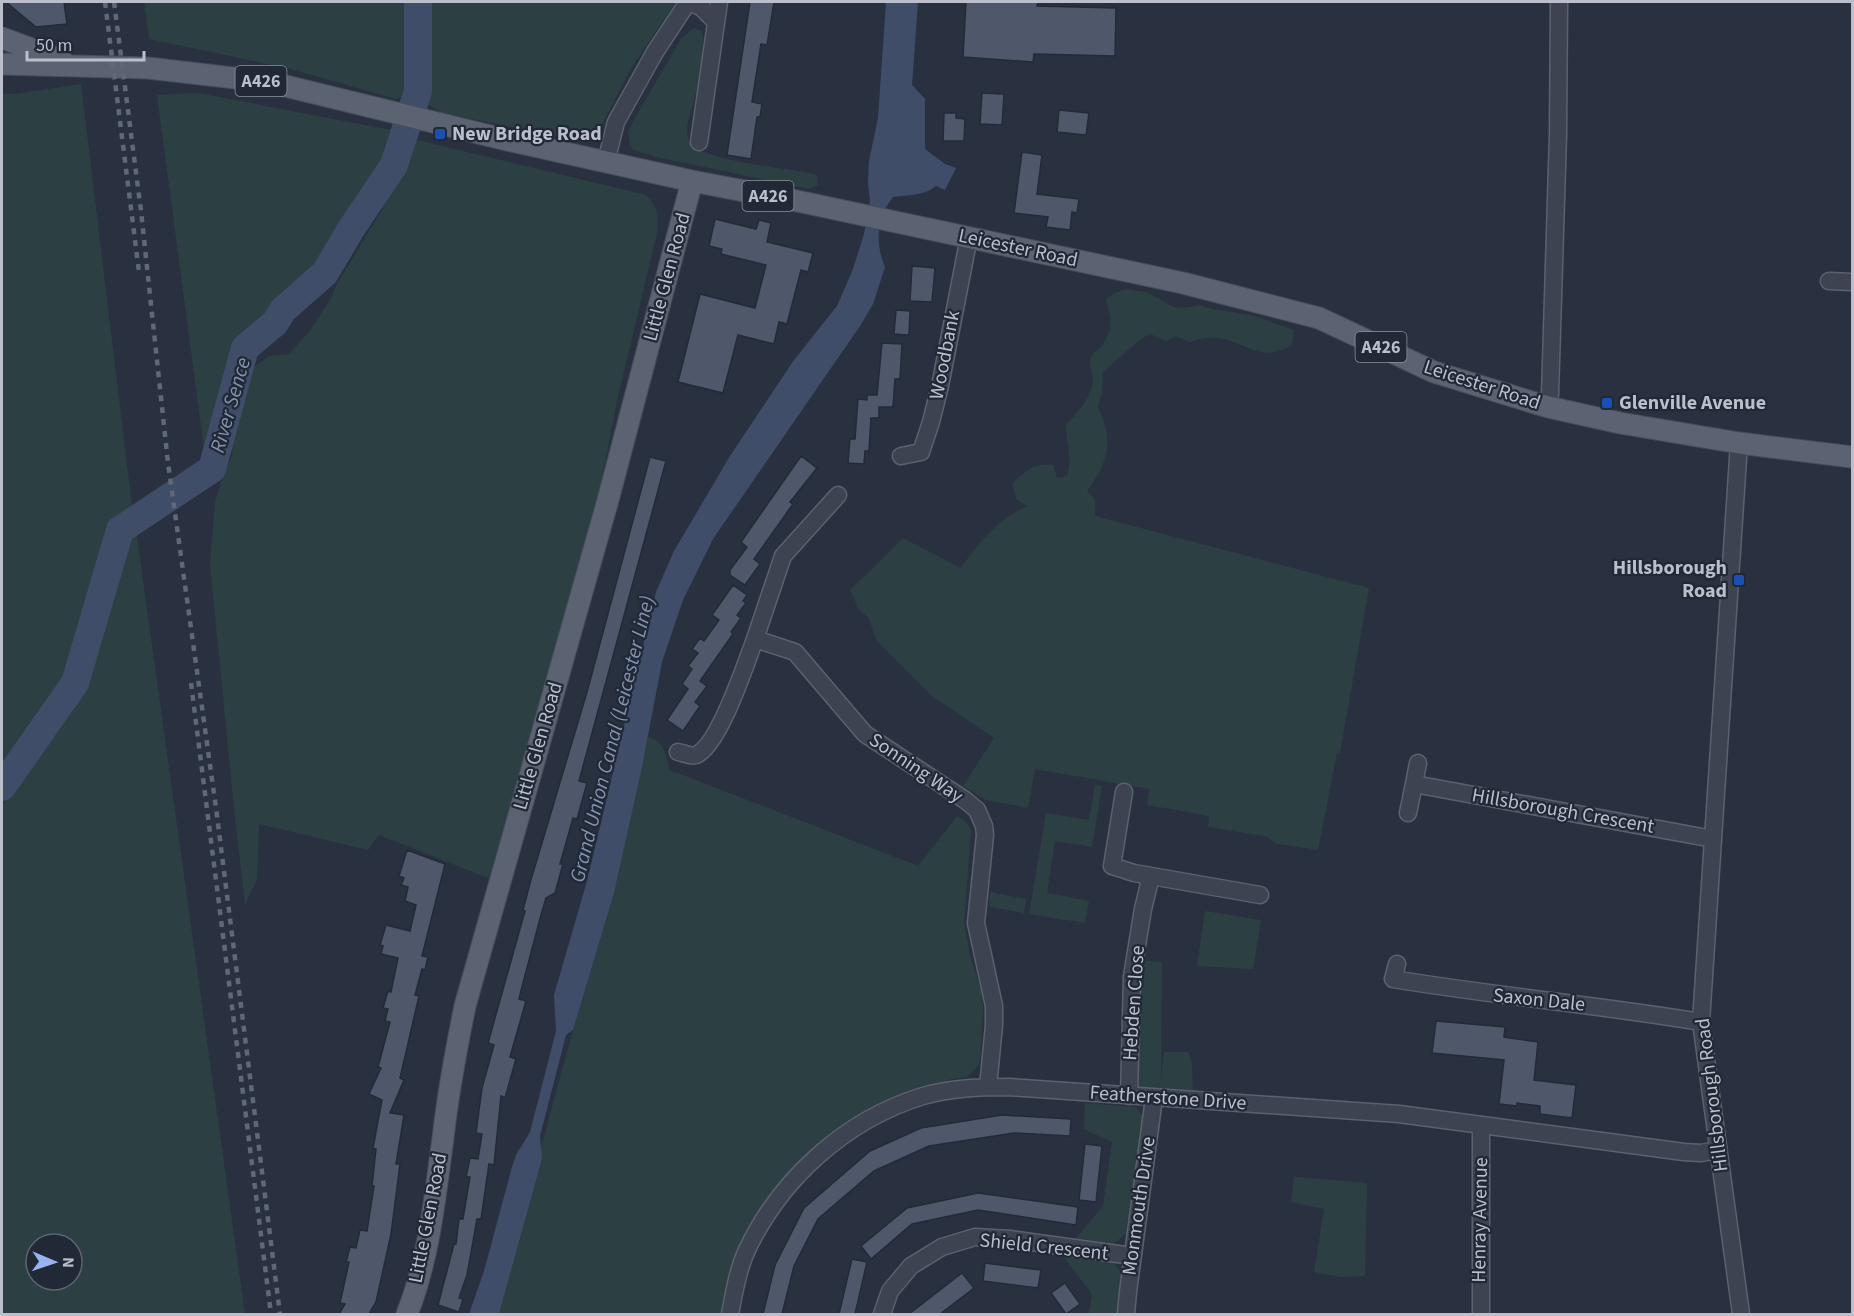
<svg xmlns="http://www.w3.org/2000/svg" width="1854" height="1316" font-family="'Source Sans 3',sans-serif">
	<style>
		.green { fill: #2c3f43; fill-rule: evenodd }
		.water { fill: #404d69 }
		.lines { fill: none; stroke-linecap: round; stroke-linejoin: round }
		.river { stroke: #404d69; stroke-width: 28 }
		.building { fill: #4f576a; stroke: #232a38; stroke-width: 1.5 }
		.minor-casing { stroke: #5b616e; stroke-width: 19 }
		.major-casing { stroke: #464c5a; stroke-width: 23 }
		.minor { stroke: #3d4351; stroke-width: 16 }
		.major { stroke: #5b6271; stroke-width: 21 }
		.rail { stroke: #5f6778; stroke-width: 4.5; stroke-dasharray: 6 6; stroke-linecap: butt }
		.transit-dot { fill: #1a4fb4; stroke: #212836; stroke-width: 2 }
		.labels { text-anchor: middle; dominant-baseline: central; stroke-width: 4.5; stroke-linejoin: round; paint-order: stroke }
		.shield { fill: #212836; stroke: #8c929e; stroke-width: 1.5 }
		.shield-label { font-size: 18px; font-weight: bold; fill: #babfcb }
		.poi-label { font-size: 20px; font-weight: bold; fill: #babfcb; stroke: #212836; text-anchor: start }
		.street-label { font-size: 20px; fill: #babfcb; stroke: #212836 }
		.water-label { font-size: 21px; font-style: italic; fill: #8392b0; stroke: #212836 }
	</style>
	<rect width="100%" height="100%" fill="#293141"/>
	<path class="green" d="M144 2H415L414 93 396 99 291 69 149 39Z
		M427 2H676L631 68 595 138 578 141 444 113 426 104Z
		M694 28 702 31C707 57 699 80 693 104 690 115 684 130 689 141 699 162 794 168 817 175L818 185 809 189 656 157 634 150 630 146 628 132 635 118 681 39Z
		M81 84 132 506 110 549 92 607 81 660 2 782V94H14Z
		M198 93 391 130 396 136 393 154 376 174 308 292 289 311 268 323 252 335 237 351 218 432 204 449 157 95Z
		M417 140 646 195C658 207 659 217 657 233L617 401 601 483 493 867 488 878 379 835 368 850 259 824 257 879 245 905 235 818 210 565 215 502 224 473 232 456 237 404 245 383 253 368 269 356 289 354 309 332 330 300 338 282 382 210Z
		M1125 289 1146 292 1174 307 1185 308 1199 305 1212 309 1255 316 1294 330 1292 345C1261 364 1247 342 1218 338 1207 337 1199 339 1189 342L1176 336 1166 341 1150 334 1138 341 1103 372 1102 393 1098 407C1114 442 1109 460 1087 491L1095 500V516L1369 588 1340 753H1337L1318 850 1274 843 1268 837 1208 827 1209 816 1147 805 1149 789 1035 769 1028 808 986 800 963 786 994 738 932 696 888 652 876 639 869 619 858 608 850 590 903 538 960 568C980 543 997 519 1028 506L1017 500 1012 484C1026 470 1033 463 1053 465L1057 478 1067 476C1073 459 1066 443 1066 425 1077 414 1091 397 1093 381 1093 373 1088 367 1091 358 1092 353 1096 351 1100 348 1113 333 1113 316 1105 300L1114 293Z
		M135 523 245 1314H2V805L58 732 91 673 112 604 120 554 128 532ZM36 1244H72V1280H36Z
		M648 737C664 740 666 756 670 770L918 866 957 816 965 821 971 830 964 923 970 955 981 991 983 1007 980 1062 975 1070 967 1077 952 1079 890 1098 813 1148 756 1216 733 1272 724 1314H499L542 1159 540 1151 573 1030 614 893Z
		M1095 785 1102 786 1092 847 1055 841 1047 893 1089 901 1085 923 1029 914 1046 813 1089 820Z
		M990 892 1026 899 1024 913 989 907Z
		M1205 911 1261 920 1253 969 1197 966Z
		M1134 960 1162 962 1161 1080 1164 1052H1188L1192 1063 1193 1094 1129 1096Z
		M1085 1103 1136 1107 1143 1117 1126 1233 1114 1244 1112 1260 1122 1274 1117 1314H1089L1092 1294 1062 1255 1103 1206 1112 1142 1084 1129Z
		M1294 1177 1367 1183 1365 1276 1341 1277 1314 1272 1324 1209 1291 1202Z"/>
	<path class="water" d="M886 2H918L912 85 925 99V149L945 164 956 168 945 190 936 186C924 196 908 195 893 197 876 218 875 243 885 267L873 304 860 326 713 539 683 600 662 662 642 767 614 893 573 1030 566 1035 540 1136 542 1159 499 1314H469L484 1271 512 1167 516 1155 530 1132 556 1031 554 995 587 881 656 592 674 551 730 456 794 360 837 306 853 269 864 234 870 201 868 183 869 161 878 118Z"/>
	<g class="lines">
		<path class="river" d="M2 787 75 683 120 530 212 469 245 348 275 323 283 310 325 273 351 229 394 165 418 91V2"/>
	</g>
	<path class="building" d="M6 2H64L67 24 36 27Z
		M750 2H774L767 45 761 44 752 102 762 104 760 117H757L751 159 727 155Z
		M966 2H1038L1037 6 1116 8 1115 56 1034 54 1033 62 963 57Z
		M982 93 1004 94 1002 125 980 124Z
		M1059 110 1089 113 1086 135 1057 132Z
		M944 113H956V118L965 119 964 141H943Z
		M1022 152 1042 155 1037 194 1079 199 1077 213 1072 212 1070 230 1046 227 1048 217 1014 213Z
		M715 219 756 229 759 220 771 223 767 242 813 253 808 272 801 270 787 324 779 322 774 344 738 335 723 393 678 382 700 294 755 308 766 265 721 254 722 249 709 246Z
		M912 266 935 268 932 302 910 301Z
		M896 310 910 311 909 335 894 334Z
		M882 343 902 344 900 379H895L893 407H879V418H871L869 451H865L864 464 848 463 850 439H855L858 399 867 400V395H877Z
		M801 456 817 468 790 502 793 504 754 559 760 564 745 585 730 575V570L747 547 741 542Z
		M650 457 666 461 579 781 587 783 577 819 573 818 560 864H563L555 893 546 898 541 915 523 983 519 999 526 1001 510 1057 516 1059 505 1098 501 1096 494 1165 489 1164 481 1219H477L467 1275 459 1298 463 1299 459 1312 438 1305 454 1244H456L459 1219H463L470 1177H466L470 1158 478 1159 482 1134 476 1133 482 1088 494 1045 488 1043 525 911 523 910 530 883 587 692Z
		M733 585 747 595 743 601 746 603 737 615 741 618 731 632 733 634 700 681 707 686 695 702 700 706 683 731 667 720 688 689 682 684 692 669 688 666 698 653 692 649 700 638 704 641 719 620 712 615Z
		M407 850 445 864 422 956 428 957 425 970 422 969 415 995 419 996 400 1078 404 1080 390 1113 404 1115 396 1164H400L391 1234 376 1302 369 1314H339L345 1304 340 1303 349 1262H346L350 1247 356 1248 360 1230 367 1231 374 1186H372L376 1149 373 1148 382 1100 369 1094 381 1068 378 1067 390 1022 385 1021 388 1009 383 1008 388 991 391 992 398 958 381 954 383 946 380 945 386 925 410 931 416 905 405 901 408 887 401 885 404 878 399 876Z
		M1436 1021 1505 1027 1504 1037 1538 1042 1534 1080 1576 1085 1572 1118 1540 1114V1106L1517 1103V1106L1499 1104 1504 1060 1432 1053Z
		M1002 1115 1071 1119 1070 1136 1014 1133 929 1146 874 1171 818 1219 794 1266 782 1314H763L775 1265 804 1208 870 1151 921 1128Z
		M1085 1144 1102 1146 1096 1202 1079 1200Z
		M978 1193 1078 1207 1076 1225 978 1210 912 1224 871 1259 861 1246 907 1208Z
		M852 1259 867 1262 855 1314H839Z
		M985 1263 1041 1270 1038 1288 983 1281Z
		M962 1273 974 1288 940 1314H909Z
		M1065 1283 1080 1304 1066 1314 1051 1293Z"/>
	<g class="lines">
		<defs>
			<path id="minor" d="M690 2 702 8 716 22
				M699 142 719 2
				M606 162 616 122 655 52 688 2
				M1829 281 1852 282
				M1548 407 1550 394 1558 135 1559 2
				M1739 443 1701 1022 1741 1314
				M901 456 921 452 931 422 940 386 969 237
				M838 495 783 556 755 639 795 652 865 734 965 800 977 810 984 826 985 835 976 923 994 1006V1025L988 1087
				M678 752C684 753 691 757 696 755 719 746 746 663 755 639
				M1414 784 1418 763
				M1124 792 1112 866 1134 873 1260 895
				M1408 813 1414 784 1713 839
				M1397 964 1393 979C1496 996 1599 1005 1701 1022
				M1129 1096 1132 976 1143 909 1151 876
				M730 1314C734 1294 737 1272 746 1252 780 1179 845 1120 923 1096 951 1088 980 1087 1009 1087L1399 1114 1684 1152 1701 1153 1718 1150
				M882 1314 890 1291 911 1266 942 1247 975 1237 1010 1239 1132 1256
				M1126 1314 1128 1292 1154 1098
				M1481 1314V1125"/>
			<path id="major" d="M2 38 62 60
				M2 64 148 68 269 82 507 140 692 181 802 202 1183 283 1319 318 1434 372 1548 407 1620 423 1739 443 1852 457
				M407 1314C429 1259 435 1197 443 1138 448 1094 456 1050 465 1006L608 500 692 181"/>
		</defs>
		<use href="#minor" class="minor-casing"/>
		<use href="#major" class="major-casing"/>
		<use href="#minor" class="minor"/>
		<use href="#major" class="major"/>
		<path class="rail" d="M105 2 139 272
			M114 2 141 211 168 463 216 808 280 1314
			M191 683 271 1314"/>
	</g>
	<g class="transit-dot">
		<rect x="434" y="128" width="12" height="12" rx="3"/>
		<rect x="1601" y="397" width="12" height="12" rx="3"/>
		<rect x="1733" y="574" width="12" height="12" rx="3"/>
	</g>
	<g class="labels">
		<g class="shield">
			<rect x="235.5" y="66" width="51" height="30" rx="4.5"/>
			<rect x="742.5" y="181" width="51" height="30" rx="4.5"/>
			<rect x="1355.5" y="332" width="51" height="30" rx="4.5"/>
		</g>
		<g class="shield-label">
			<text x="261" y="81">A426</text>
			<text x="768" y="196">A426</text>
			<text x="1381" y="347">A426</text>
		</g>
		<g class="poi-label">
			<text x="452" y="134">New Bridge Road</text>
			<text x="1619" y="403">Glenville Avenue</text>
			<text x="1727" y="568" text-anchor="end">Hillsborough<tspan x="1727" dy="23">Road</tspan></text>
		</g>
		<g class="street-label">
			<text transform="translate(1018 248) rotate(12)">Leicester Road</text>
			<text transform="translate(667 277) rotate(-75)">Little Glen Road</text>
			<text transform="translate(945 355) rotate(-79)">Woodbank</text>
			<text transform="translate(1482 385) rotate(18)">Leicester Road</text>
			<text transform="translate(538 746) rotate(-74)">Little Glen Road</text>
			<text transform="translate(916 768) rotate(34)">Sonning Way</text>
			<text transform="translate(1563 811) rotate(10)">Hillsborough Crescent</text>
			<text transform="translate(1539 1000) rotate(6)">Saxon Dale</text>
			<text transform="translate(1134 1003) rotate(-86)">Hebden Close</text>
			<text transform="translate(1712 1095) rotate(-97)">Hillsborough Road</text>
			<text transform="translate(1168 1098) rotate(4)">Featherstone Drive</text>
			<text transform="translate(1139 1206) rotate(-82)">Monmouth Drive</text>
			<text transform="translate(428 1218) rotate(-79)">Little Glen Road</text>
			<text transform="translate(1480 1220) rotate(-89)">Henray Avenue</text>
			<text transform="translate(1044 1247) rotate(6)">Shield Crescent</text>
		</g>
		<g class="water-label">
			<text transform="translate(230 405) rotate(-74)">River Sence</text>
			<text transform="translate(612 739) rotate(-76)">Grand Union Canal (Leicester Line)</text>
		</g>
	</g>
	<rect width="1854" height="1316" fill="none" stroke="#babfcb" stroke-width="6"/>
	<g transform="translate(54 1262) rotate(92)"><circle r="28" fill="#212836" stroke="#5e6472" stroke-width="1.5"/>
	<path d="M0-4.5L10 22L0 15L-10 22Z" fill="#98b2f2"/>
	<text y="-9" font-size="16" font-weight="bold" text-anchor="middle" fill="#babfcb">N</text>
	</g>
	<path d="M27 51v9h117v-9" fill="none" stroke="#babfcb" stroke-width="3"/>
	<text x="36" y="51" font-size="18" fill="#babfcb" stroke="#212836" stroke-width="4.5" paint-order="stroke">50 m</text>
</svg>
